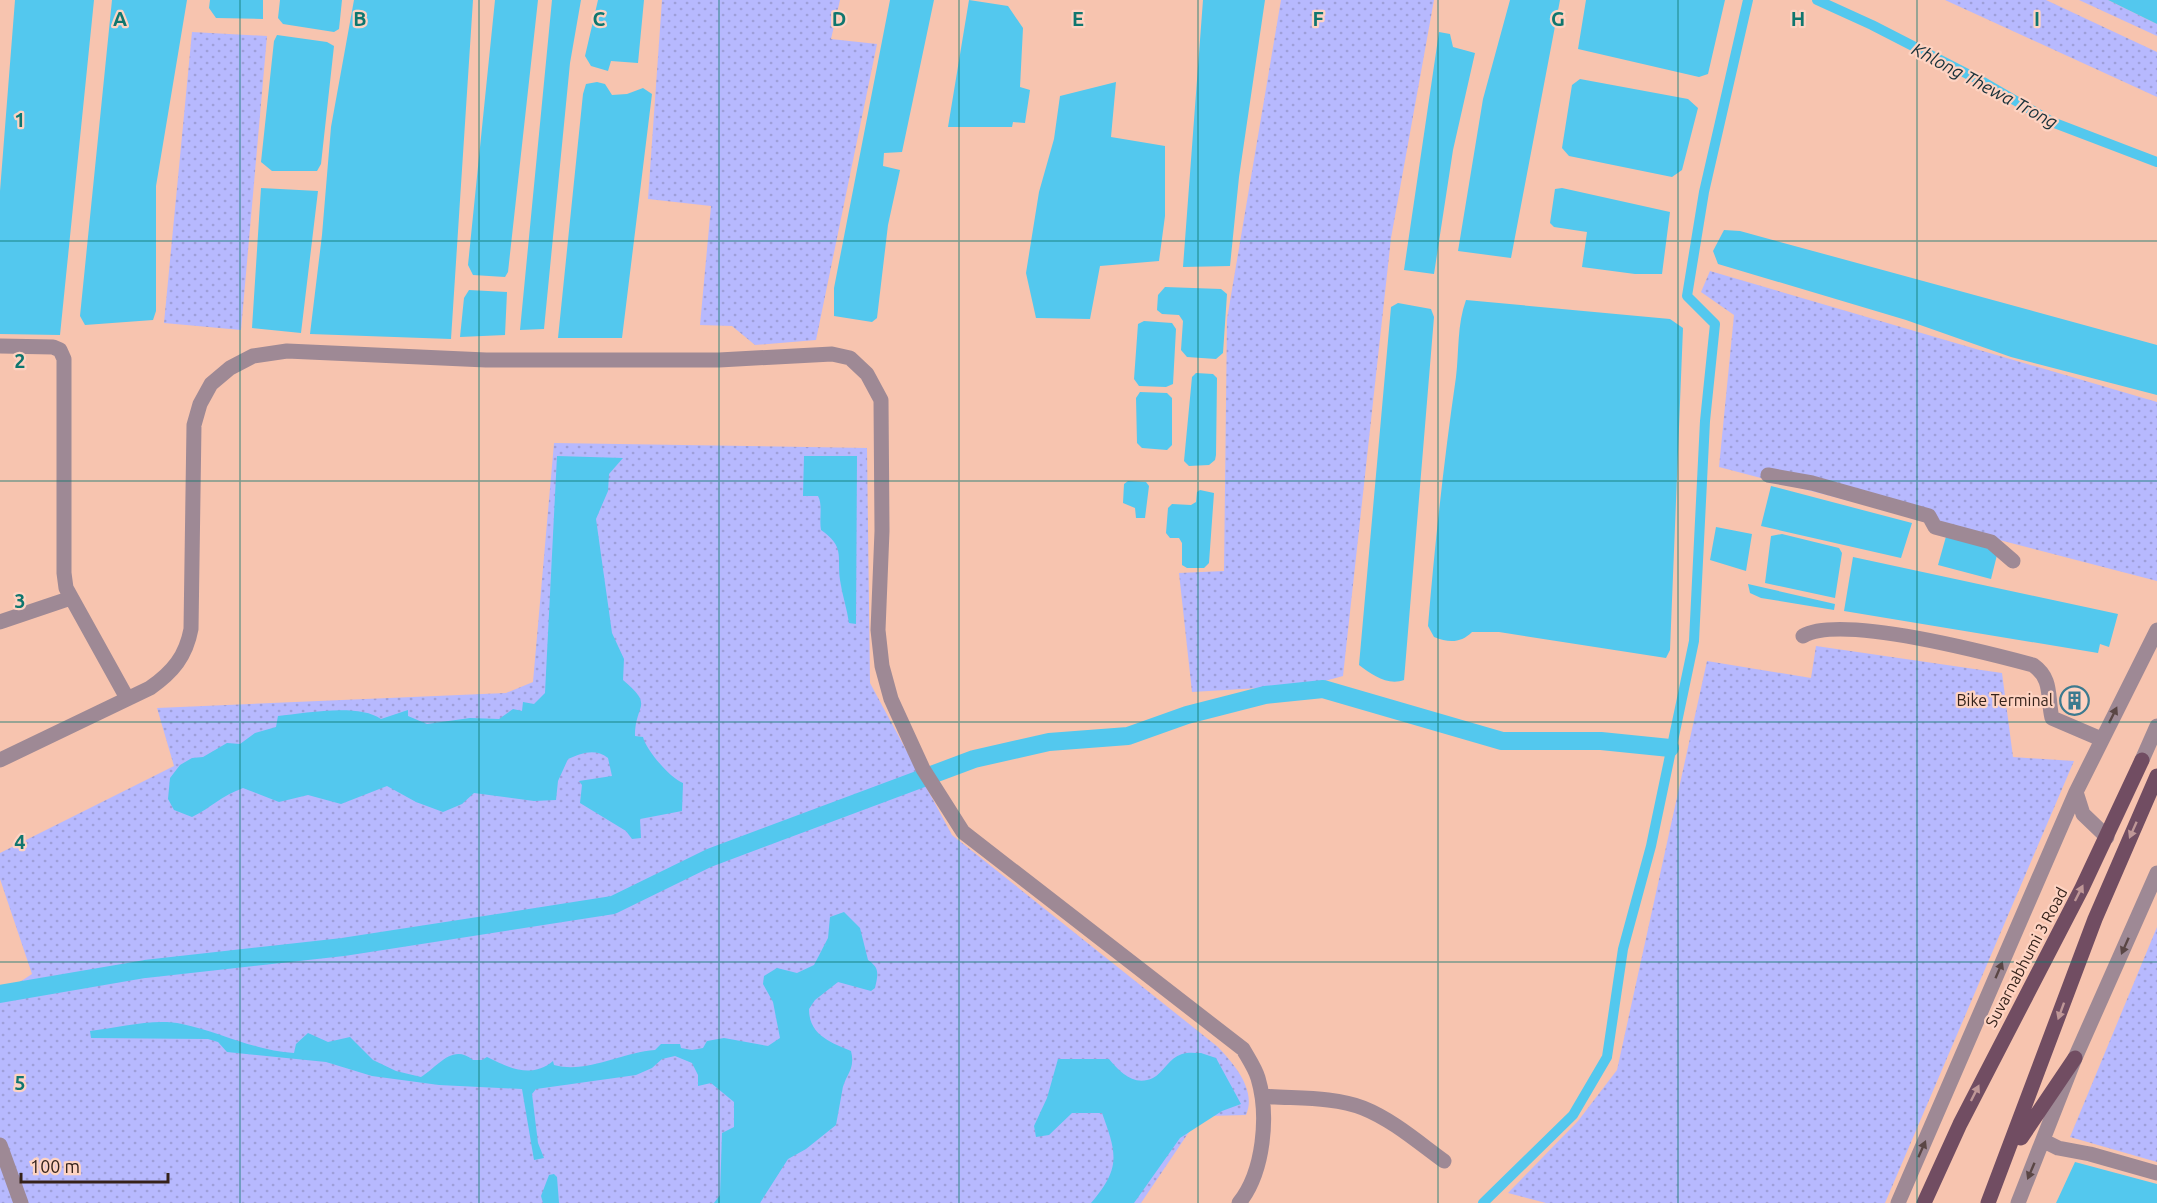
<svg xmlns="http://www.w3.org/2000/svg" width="2157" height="1203" font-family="Ubuntu,sans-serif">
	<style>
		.grass { fill: url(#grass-dots) }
		.water { fill: #53c8ee }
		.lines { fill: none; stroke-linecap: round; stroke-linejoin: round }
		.canal { stroke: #53c8ee; stroke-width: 10 }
		.river { stroke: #53c8ee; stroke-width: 18 }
		.minor { stroke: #9e8995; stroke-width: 15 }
		.major { stroke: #714d62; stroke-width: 15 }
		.oneway { fill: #5a4645 }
		.oneway2 { fill: #bf9797 }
		.grid { fill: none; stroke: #0f766e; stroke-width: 1.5; stroke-opacity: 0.55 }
		.labels { text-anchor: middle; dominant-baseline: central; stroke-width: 4.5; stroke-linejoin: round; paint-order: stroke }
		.poi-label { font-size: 16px; fill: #35221a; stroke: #fed3c2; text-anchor: end }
		.street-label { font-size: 16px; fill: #35221a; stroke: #fed3c2 }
		.water-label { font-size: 18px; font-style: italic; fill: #162f38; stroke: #fed3c2 }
		.grid-label { font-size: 20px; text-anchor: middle; font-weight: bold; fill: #0f766e; stroke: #fed3c2; stroke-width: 4.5; stroke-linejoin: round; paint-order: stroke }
	</style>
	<defs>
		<pattern id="grass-dots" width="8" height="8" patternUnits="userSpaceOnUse" patternTransform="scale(1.5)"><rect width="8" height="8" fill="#b7b9fe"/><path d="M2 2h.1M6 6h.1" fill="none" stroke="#9e9fd9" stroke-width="1.8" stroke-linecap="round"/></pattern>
	</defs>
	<rect width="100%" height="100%" fill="#f7c4af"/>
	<path class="grass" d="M662 0H840L831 39 877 44 816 340 755 345 732 326 700 325 711 206 648 199Z
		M1281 0H1434L1391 238 1343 676 1310 685 1192 692 1179 573 1224 571 1227 319Z
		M1945 0H2046L2157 52V97Z
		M2079 0H2108L2157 24V36Z
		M192 32 267 36 241 330 164 323Z
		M1710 271 2157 402V581L1719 467 1734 315 1701 292Z
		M554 443 867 448 870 683 952 835 1218 1047C1234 1064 1257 1090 1246 1115L1209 1116 1191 1129 1141 1203H0V995L32 974 0 879V853L174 766 157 708 506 693 533 682Z
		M1816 646 2002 673 2013 757 2074 761 1885 1203H1546L1508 1193 1578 1121 1617 1070 1707 661 1811 678Z
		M2157 927V1162L2070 1137Z"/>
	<path class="water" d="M15 0H94L60 335 0 334V191Z
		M112 0H187L156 186V311L153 320 85 325 80 316Z
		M210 0H263V19L216 18 209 8Z
		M280 0H342L339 29 334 32 283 24 278 18Z
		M354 0H473L451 339 310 334 322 235 331 127Z
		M495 0H538L508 272 505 277 473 275 468 265Z
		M552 0H581L570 63 544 329 520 330Z
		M598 0H644L638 63 611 61 608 71 591 66 585 56Z
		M890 0H934L902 152 884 153 883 166 900 170 888 225 877 318 872 322 834 316V288Z
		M969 0 1008 6 1023 28 1020 87 1030 90 1025 123 1013 122 1012 127H948Z
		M1203 0H1265L1239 177 1230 266 1183 267Z
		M1510 0H1560L1511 258 1458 251 1483 99Z
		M1586 0H1725L1708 74 1699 77 1578 49Z
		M2108 0H2157V24Z
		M1439 32 1450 34 1453 47 1475 53 1453 150 1434 274 1404 270Z
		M277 35 327 42 334 46 321 164 317 171H272L261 162 274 41Z
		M1580 79 1688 99 1698 108 1682 170 1672 177 1569 156 1562 148 1572 85Z
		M597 82 605 84 612 95 627 94 643 88 652 94 622 338H558L583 94 586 84Z
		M1116 82 1111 137 1165 146V216L1159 261 1100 266 1090 319 1036 318 1026 273 1039 192 1054 139 1060 96Z
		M261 188 318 191 301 333 252 328Z
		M1562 188 1670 212 1662 274H1635L1582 267 1587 232 1554 227 1550 223 1555 189Z
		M1724 230 1740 231 2157 345V395L2011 357 1906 320 1718 264 1713 251Z
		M1165 287 1221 289 1227 294 1223 353 1216 359 1187 357 1181 350 1183 321 1179 315 1162 314 1157 310 1158 295Z
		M469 290 507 292 505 335 460 337 464 298Z
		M1466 300 1670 319 1683 328 1670 650 1666 658 1499 632H1472C1461 643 1449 643 1434 637L1428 626C1435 542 1444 460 1456 377 1459 352 1457 324 1466 300Z
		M1398 303 1431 309 1434 317 1404 680C1388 686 1372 675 1359 665L1391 307Z
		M1144 321 1172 323 1176 329 1173 384 1166 387 1139 386 1134 379 1138 324Z
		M1196 373 1213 374 1217 378 1216 455 1215 460 1209 465 1189 466 1184 461 1192 377Z
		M1140 392 1167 393 1172 398V445L1167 450 1142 448 1137 443 1136 398Z
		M557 456 623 458 609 474 608 491 596 519 612 633 624 659 623 680C655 707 635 703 635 736L643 737C646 750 670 778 683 783L682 811 640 819 641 838 632 839 626 831 580 803 582 785 579 781 612 776 608 758C595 748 582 753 568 759L558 781 556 800 534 801 474 793 462 804 443 812 416 802 387 786 341 804 308 795 279 802 243 788C221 796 212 807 192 817L174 810 168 799 170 778 180 765 192 758 203 757 227 743 240 744 255 733 276 727 278 716C305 713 359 703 381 719L408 710V716L427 724 470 718 499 719 513 709 522 711 523 702 534 704 545 693Z
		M804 456H857L856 624 849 623C847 609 842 594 840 580 837 555 845 547 821 530 819 519 823 505 818 496H803Z
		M1128 481 1146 482 1149 486 1145 518H1136L1135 508 1123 503 1124 484Z
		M1771 486 1912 523 1901 558 1761 526Z
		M1200 490 1214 493 1209 563 1204 568H1187L1182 565V543L1179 538H1170L1166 533 1168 508 1172 504 1191 505 1196 502 1197 492Z
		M1716 527 1752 534 1746 571 1710 560Z
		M1947 533 1999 547 1991 579 1938 565Z
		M1782 534 1839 548 1842 553 1835 598 1765 583 1771 536Z
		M1853 557 2118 614 2109 647 2100 644 2098 653 1844 611Z
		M1748 584 1835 604 1834 610 1761 598 1750 593Z
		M844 912 860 928 868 960C880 968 878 974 875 988L871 991 838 982 815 1000 809 1009C809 1035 830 1042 851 1051 856 1071 844 1075 842 1092 840 1103 838 1114 836 1125L806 1149 788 1159 760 1203H714L720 1195 722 1133 734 1127V1102L711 1083 698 1086V1075L692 1063 675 1056 662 1059 652 1068 636 1075 536 1089 532 1094 538 1143 544 1158 534 1160 522 1089 439 1085 372 1076 326 1062 227 1052 218 1042 208 1039 91 1038 90 1031C120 1028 153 1018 182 1024 220 1032 255 1051 294 1053L296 1044 308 1033 328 1042 350 1037 373 1060 396 1071 421 1077C438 1067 452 1043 473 1060H482L487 1057C509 1068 532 1079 553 1061L554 1065C587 1074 622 1052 655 1050L661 1044H680L681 1048 692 1050 703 1048 707 1041 724 1038 768 1046 780 1038 773 1002 763 984 764 976 777 968 797 973 814 965 828 938 830 917Z
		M1201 1053 1216 1058 1241 1104 1222 1111 1180 1138 1134 1203H1091C1121 1168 1117 1154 1102 1113H1072L1049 1135 1036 1137 1034 1126 1047 1098 1058 1059H1109C1120 1072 1134 1087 1153 1078 1164 1072 1169 1058 1182 1054 1188 1052 1195 1053 1201 1053Z
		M2075 1162 2157 1184V1203H2056Z
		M554 1174 557 1177 559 1203H543L541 1196 549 1175Z"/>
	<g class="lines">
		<path class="canal" d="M1817 0 1872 25 1985 83 2052 122 2157 162
			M1483 1203 1573 1115 1607 1057 1623 949 1651 846 1694 641 1705 421 1715 324 1687 296 1704 192 1748 0"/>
		<path class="river" d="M0 994 145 969 343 947 613 905 709 858 974 759 1049 742 1128 736 1187 715 1265 695 1323 689 1502 741H1601L1670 748"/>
		<path class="minor" d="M0 346 53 347 60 350 64 359V573L66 588 127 698
			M1768 475 1812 483 1929 516 1935 527 1991 542 2013 561
			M0 622 71 598
			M1803 636C1841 614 1988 653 2033 665 2053 679 2047 697 2052 718L2101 739
			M0 760 150 688C173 672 186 656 191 629L194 425 200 404 211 384 230 368 253 356 287 351 486 360H719L832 354 850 358 867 374 881 400 882 531 878 630 882 666 891 699 923 769 963 832 1243 1049C1248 1058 1255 1068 1258 1078 1269 1115 1264 1172 1239 1203
			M2142 760 2157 726
			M2107 837 2083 814 2076 792 2157 630
			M1262 1096C1293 1099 1333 1096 1363 1108 1393 1120 1419 1143 1444 1161
			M2044 1141 2058 1148 2090 1154 2157 1173
			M0 1145 21 1203
			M1898 1203 2076 792
			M2018 1203 2075 1058 2157 873"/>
		<path class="major" d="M2021 1138 2075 1058
			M1924 1203 1960 1124 2082 888 2142 760
			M1988 1203 2095 919 2157 776"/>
	</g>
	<defs><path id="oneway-solid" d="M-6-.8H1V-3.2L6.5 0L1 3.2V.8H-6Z" transform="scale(1.5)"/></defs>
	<g class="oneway">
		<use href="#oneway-solid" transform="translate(2113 715) rotate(-64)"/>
		<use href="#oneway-solid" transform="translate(2125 946) rotate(114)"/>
		<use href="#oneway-solid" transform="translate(1999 970) rotate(-67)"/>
		<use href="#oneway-solid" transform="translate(1922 1149) rotate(-66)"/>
		<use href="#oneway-solid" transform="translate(2031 1171) rotate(113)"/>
	</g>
	<g class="oneway2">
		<use href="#oneway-solid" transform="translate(2133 830) rotate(114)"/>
		<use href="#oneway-solid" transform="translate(2079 893) rotate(-63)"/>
		<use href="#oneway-solid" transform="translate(2061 1011) rotate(110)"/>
		<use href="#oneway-solid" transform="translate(1975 1093) rotate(-63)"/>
	</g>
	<path class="grid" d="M240 0V1203M479 0V1203M719 0V1203M959 0V1203M1198 0V1203M1438 0V1203M1678 0V1203M1917 0V1203M0 241H2157M0 481H2157M0 722H2157M0 962H2157"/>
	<defs>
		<symbol id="building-ring" viewBox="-11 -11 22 22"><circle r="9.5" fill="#fed3c2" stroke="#3c7a8f" stroke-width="1.5"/><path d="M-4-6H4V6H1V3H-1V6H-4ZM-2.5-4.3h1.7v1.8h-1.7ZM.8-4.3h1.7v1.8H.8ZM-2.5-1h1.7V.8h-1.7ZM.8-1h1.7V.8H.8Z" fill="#3c7a8f"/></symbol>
	</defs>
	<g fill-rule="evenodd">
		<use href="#building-ring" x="2058" y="684" width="33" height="33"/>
	</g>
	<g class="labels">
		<g class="poi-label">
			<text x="2053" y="700">Bike Terminal</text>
		</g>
		<g class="street-label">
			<text transform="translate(2026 957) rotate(-62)">Suvarnabhumi 3 Road</text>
		</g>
		<g class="water-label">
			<text transform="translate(1985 85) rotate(28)">Khlong Thewa Trong</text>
		</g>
	</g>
	<g class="grid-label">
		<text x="120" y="26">A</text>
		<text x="360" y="26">B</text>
		<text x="599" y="26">C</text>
		<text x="839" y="26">D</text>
		<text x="1078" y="26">E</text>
		<text x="1318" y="26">F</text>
		<text x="1558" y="26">G</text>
		<text x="1798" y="26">H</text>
		<text x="2037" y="26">I</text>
		<text x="20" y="127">1</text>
		<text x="20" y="368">2</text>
		<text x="20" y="608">3</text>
		<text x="20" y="849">4</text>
		<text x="20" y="1090">5</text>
	</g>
	<path d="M21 1173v9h147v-9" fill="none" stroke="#35221a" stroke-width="3"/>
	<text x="30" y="1173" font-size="18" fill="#35221a" stroke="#fed3c2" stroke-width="4.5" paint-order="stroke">100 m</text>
</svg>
